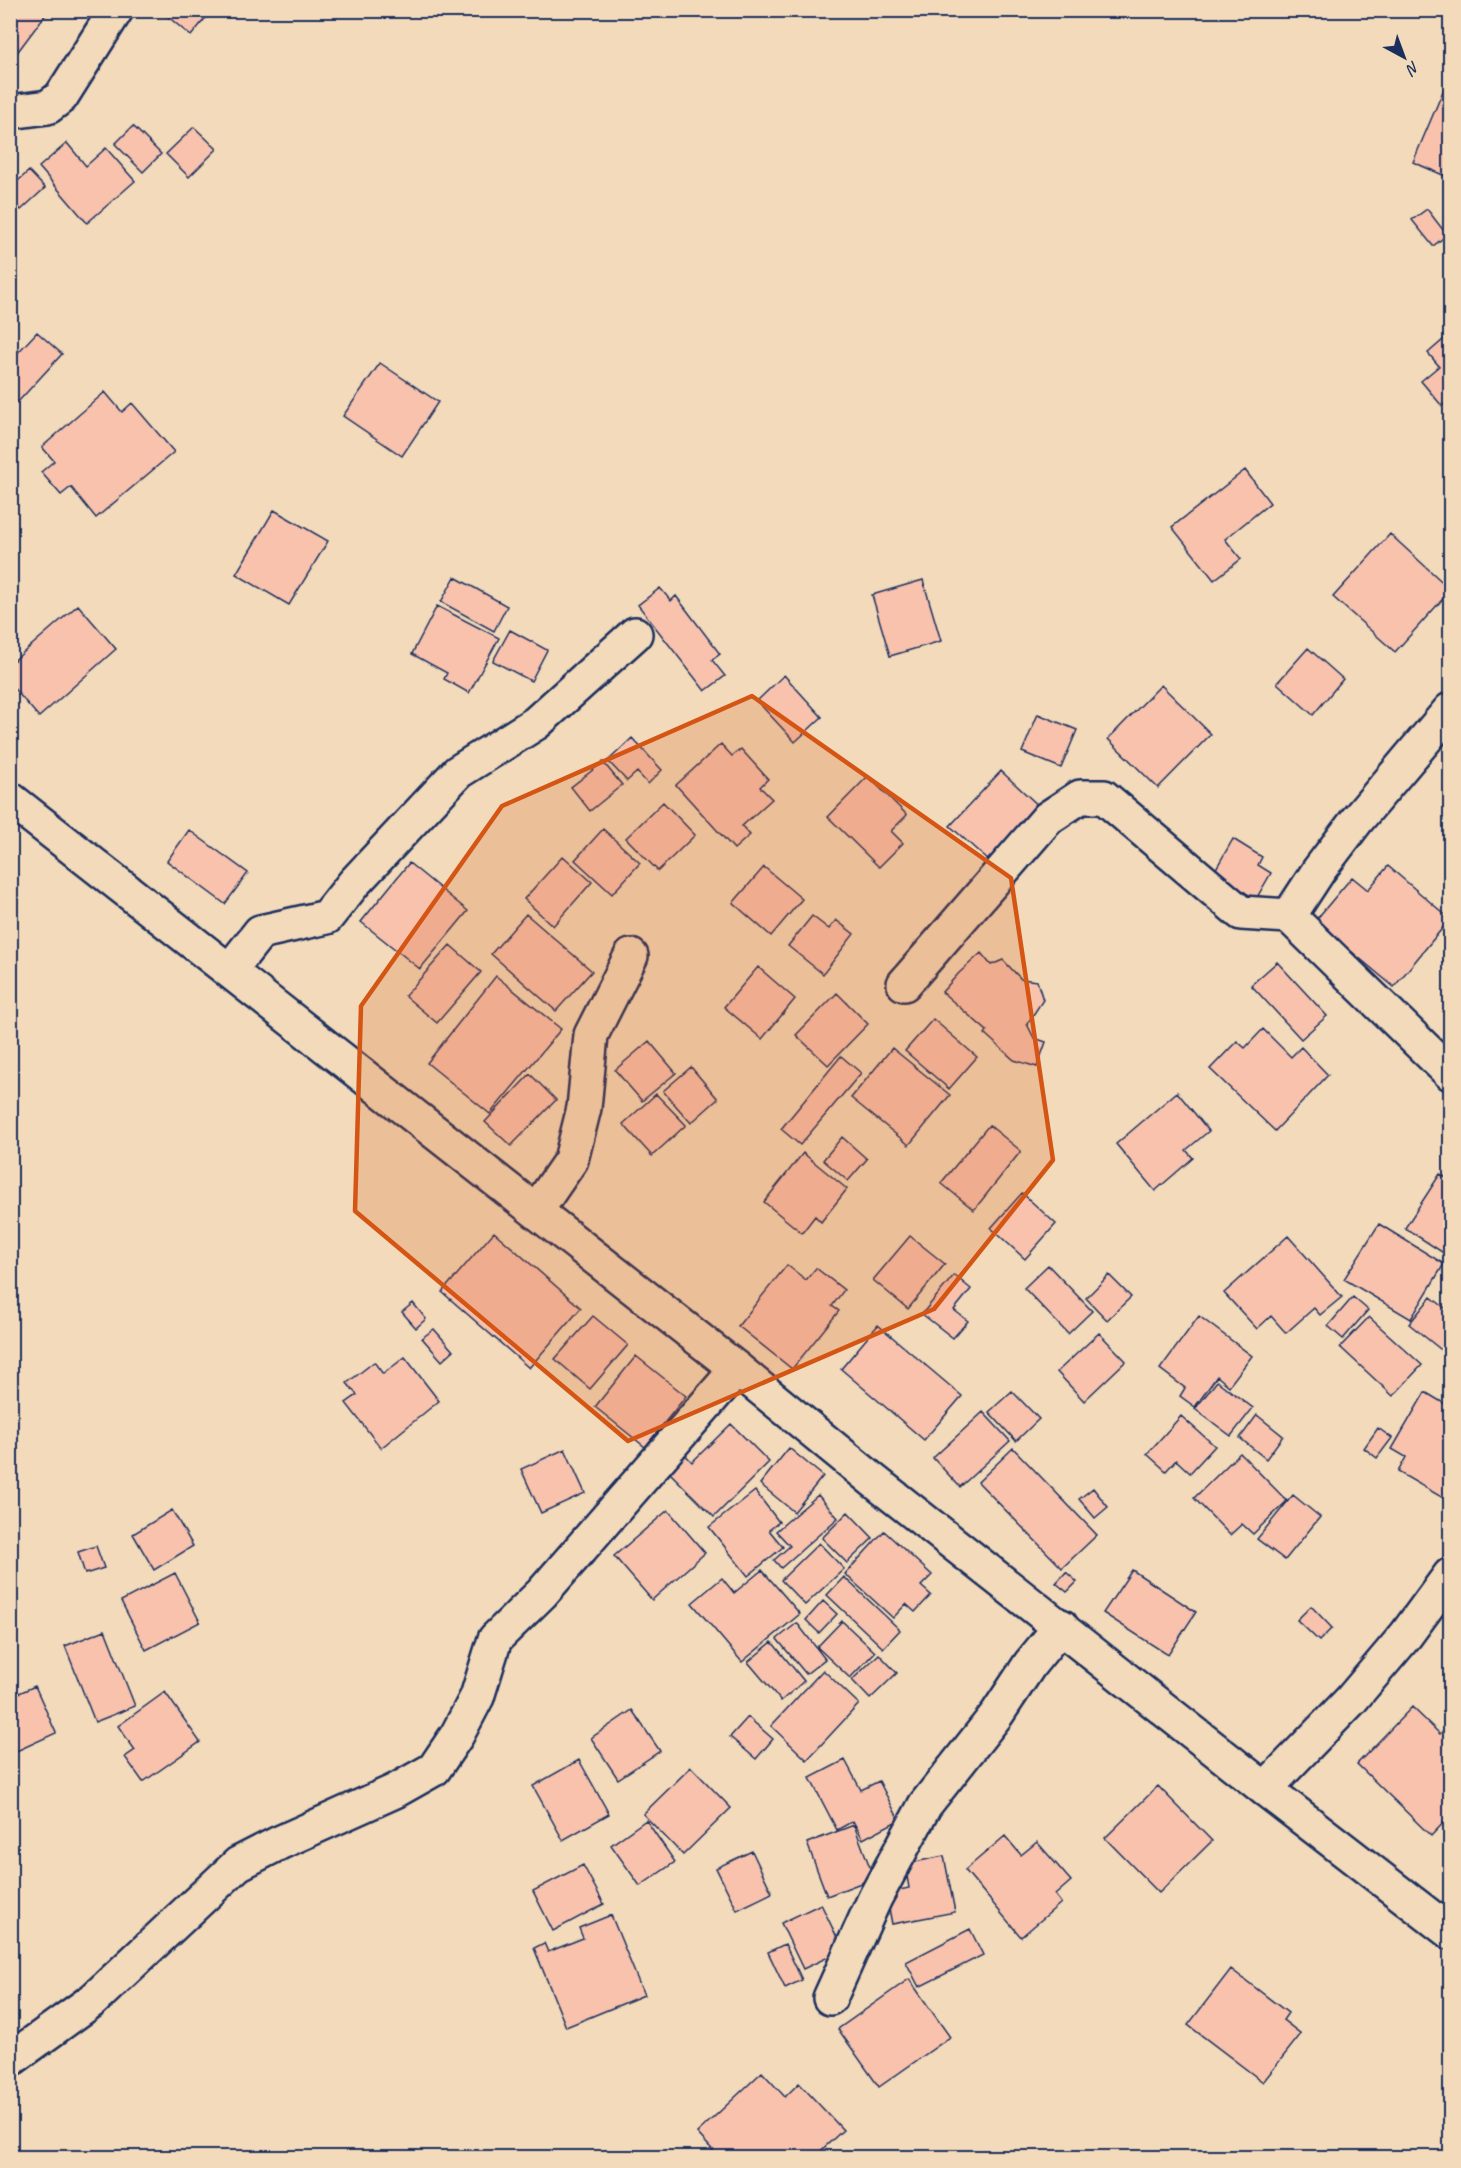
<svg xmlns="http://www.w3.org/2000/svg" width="1461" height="2168" font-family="Caveat,sans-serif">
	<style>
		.building { fill: #f8c2ad; stroke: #1b2f5e; stroke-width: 1.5 }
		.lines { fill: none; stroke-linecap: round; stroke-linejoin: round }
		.street-casing { stroke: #1b2f5e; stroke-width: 38 }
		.secondary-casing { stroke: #1b2f5e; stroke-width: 38 }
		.street { stroke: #f2daba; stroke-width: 33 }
		.secondary { stroke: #f2daba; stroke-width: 33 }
		.marked { fill: #d45514; fill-opacity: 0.2; stroke: #d45514; stroke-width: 4.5; stroke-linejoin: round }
	</style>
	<rect width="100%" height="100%" fill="#f2daba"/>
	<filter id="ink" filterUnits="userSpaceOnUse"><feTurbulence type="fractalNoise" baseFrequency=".0167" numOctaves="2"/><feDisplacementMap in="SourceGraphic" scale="12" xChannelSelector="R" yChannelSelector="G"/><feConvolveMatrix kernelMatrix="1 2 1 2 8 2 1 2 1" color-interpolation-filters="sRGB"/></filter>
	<g filter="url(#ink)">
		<path class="building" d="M10 10H49L10 62Z
			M160 10H212L191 36Z
			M1446 84 1450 86V178L1413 162Z
			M133 126 161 154 143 172 115 144Z
			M194 127 217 149 189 177 166 154Z
			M67 143 86 166 106 148 135 181 87 223 39 167Z
			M29 171 45 188 21 210 10 198V188Z
			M1427 209 1447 235 1433 246 1412 220Z
			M37 332 62 354 17 403 10 397V361Z
			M1450 334V399L1442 406 1421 381 1439 366 1428 353Z
			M380 363 438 402 402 456 343 416Z
			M105 392 122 412 132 403 174 452 96 518 71 487 61 495 41 472 54 461 42 447Z
			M1245 470 1270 503 1225 539 1241 559 1214 580 1172 527Z
			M274 510 328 541 289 605 236 574Z
			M1390 534 1450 589V591L1395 652 1333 597Z
			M455 577 507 606 494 631 441 602Z
			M923 580 941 641 890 656 872 595Z
			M660 588 671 601 676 596 720 654 712 660 725 676 705 691 638 605Z
			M78 605 116 649 39 717 10 684V664Z
			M437 606 499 638 469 693 444 679 447 673 412 654Z
			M510 630 547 650 531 681 493 661Z
			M1308 648 1343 679 1313 715 1277 683Z
			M784 675 822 717 795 742 757 701Z
			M1161 685 1211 734 1158 788 1108 739Z
			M1038 714 1077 730 1061 768 1022 752Z
			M632 738 662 770 648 784 637 772 627 781 608 761Z
			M721 744 732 756 741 749 768 779 760 787 772 799 742 826 750 835 734 849 676 785Z
			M603 762 622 785 590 811 571 787Z
			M1001 771 1041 808 990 862 950 826Z
			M868 776 907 815 891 831 903 843 879 867 828 817Z
			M663 802 695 835 658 871 626 838Z
			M603 829 640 863 612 894 575 860Z
			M189 830 248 873 225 904 167 861Z
			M1233 839 1262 857 1258 865 1271 873 1256 899 1213 874Z
			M563 856 592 882 553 926 524 899Z
			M409 863 468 911 420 969 361 922Z
			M1388 866 1450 919 1394 987 1315 921 1352 877 1368 890Z
			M764 867 802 899 771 936 733 903Z
			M526 914 592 971 556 1011 491 954Z
			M812 916 829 929 836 920 854 934 823 974 788 946Z
			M450 945 481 972 437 1023 405 996Z
			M981 953 991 965 1003 960 1021 979 1037 981 1043 1000 1027 1024 1034 1038 1046 1042 1037 1067 1014 1060 985 1034 987 1031 942 992 959 973Z
			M1277 962 1327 1016 1301 1039 1251 985Z
			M758 967 795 999 762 1039 724 1007Z
			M496 976 561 1029 490 1114 427 1063Z
			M837 993 868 1024 828 1065 796 1035Z
			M933 1019 977 1057 949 1089 905 1051Z
			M1263 1029 1291 1057 1301 1047 1328 1075 1275 1131 1210 1069 1237 1041 1245 1048Z
			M649 1041 676 1073 642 1101 615 1070Z
			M892 1048 950 1095 909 1145 851 1098Z
			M841 1056 861 1073 800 1145 781 1129Z
			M691 1067 718 1099 691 1123 663 1091Z
			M530 1074 556 1100 511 1146 485 1122Z
			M1177 1092 1209 1131 1186 1150 1193 1158 1155 1191 1116 1144Z
			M656 1094 686 1125 652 1156 623 1124Z
			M989 1125 1021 1151 974 1210 941 1183Z
			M842 1137 867 1159 848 1181 823 1160Z
			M803 1153 847 1189 821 1222 815 1216 802 1233 764 1202Z
			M1440 1174 1450 1180V1253L1448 1256 1405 1228Z
			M1022 1193 1056 1224 1025 1259 991 1228Z
			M1379 1224 1444 1264 1411 1319 1344 1279Z
			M494 1232 581 1308 529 1368 442 1292Z
			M910 1236 945 1264 908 1309 873 1280Z
			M1288 1236 1342 1297 1320 1315 1314 1308 1286 1333 1271 1316 1257 1329 1224 1293Z
			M787 1265 806 1280 816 1268 844 1290 832 1306 839 1311 792 1369 738 1326Z
			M1048 1265 1092 1311 1068 1334 1024 1288Z
			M954 1275 971 1289 954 1310 968 1321 953 1338 922 1314Z
			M1109 1275 1131 1297 1107 1320 1086 1298Z
			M1353 1297 1368 1310 1343 1339 1328 1326Z
			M1431 1297 1450 1312V1357L1409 1324Z
			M413 1303 426 1319 416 1328 402 1312Z
			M593 1316 628 1345 590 1389 555 1359Z
			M1199 1316 1252 1356 1229 1386 1217 1376 1195 1407 1180 1396 1185 1388 1160 1369Z
			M1369 1317 1422 1365 1393 1396 1340 1347Z
			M878 1325 962 1396 924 1440 841 1369Z
			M434 1329 453 1351 442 1361 422 1338Z
			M1099 1333 1126 1361 1084 1401 1057 1372Z
			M636 1356 686 1396 645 1447 595 1407Z
			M405 1357 439 1401 381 1448 346 1403 357 1395 347 1383 374 1362 383 1374Z
			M1217 1381 1253 1408 1231 1436 1195 1409Z
			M1012 1391 1039 1419 1016 1441 989 1412Z
			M1425 1392 1450 1407V1502L1398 1472 1406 1457 1392 1449Z
			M983 1412 1010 1441 960 1487 933 1458Z
			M1257 1415 1283 1436 1266 1459 1240 1438Z
			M1181 1416 1215 1446 1190 1473 1176 1460 1166 1471 1147 1454Z
			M731 1424 769 1462 714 1517 665 1468 682 1451 692 1462Z
			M1378 1428 1392 1438 1377 1458 1364 1448Z
			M789 1448 823 1476 794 1512 760 1484Z
			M1013 1448 1097 1535 1062 1568 978 1482Z
			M565 1449 585 1493 541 1513 521 1469Z
			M1240 1453 1287 1501 1253 1534 1242 1524 1230 1535 1194 1498Z
			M1093 1488 1108 1507 1095 1518 1079 1499Z
			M755 1491 779 1522 769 1530 783 1547 748 1576 709 1527Z
			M818 1495 838 1518 781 1568 774 1560 790 1546 776 1531Z
			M1293 1495 1320 1517 1285 1560 1257 1539Z
			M172 1510 193 1546 154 1570 133 1534Z
			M668 1510 705 1553 652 1600 614 1556Z
			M848 1512 873 1538 847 1563 822 1538Z
			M884 1531 932 1575 921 1586 931 1595 915 1612 906 1604 893 1618 845 1574Z
			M819 1543 844 1569 805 1605 781 1580Z
			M96 1546 104 1568 85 1574 78 1552Z
			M762 1570 800 1614 742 1662 692 1603 722 1578 734 1593Z
			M1132 1570 1196 1612 1168 1655 1103 1613Z
			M1066 1572 1077 1582 1067 1592 1056 1583Z
			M175 1573 200 1622 146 1650 121 1601Z
			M844 1577 900 1630 883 1648 827 1595Z
			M823 1601 837 1614 819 1633 806 1620Z
			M1311 1606 1332 1628 1319 1641 1297 1620Z
			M842 1621 875 1652 850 1678 817 1647Z
			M797 1623 825 1659 806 1674 777 1639Z
			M105 1630 135 1706 95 1722 65 1646Z
			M772 1642 804 1681 781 1701 748 1662Z
			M879 1654 897 1673 870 1699 852 1680Z
			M823 1670 859 1704 807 1760 771 1726Z
			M35 1686 56 1733 10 1754V1697Z
			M165 1692 200 1742 143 1782 125 1757 135 1750 118 1726Z
			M1412 1707 1440 1734 1450 1723V1816L1431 1836 1357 1764Z
			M632 1710 660 1751 618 1779 591 1738Z
			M748 1717 773 1739 756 1759 730 1737Z
			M579 1760 609 1814 563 1840 533 1786Z
			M845 1760 861 1790 879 1781 899 1820 863 1839 853 1821 837 1830 810 1778Z
			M691 1767 731 1808 683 1855 643 1814Z
			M1158 1786 1212 1841 1159 1893 1105 1838Z
			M646 1820 675 1862 640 1886 611 1845Z
			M854 1825 874 1878 827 1896 807 1843Z
			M1005 1836 1021 1855 1037 1842 1071 1881 1055 1895 1061 1903 1021 1937 965 1870Z
			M752 1851 772 1893 737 1910 716 1868Z
			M944 1856 955 1912 892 1924 886 1893 909 1888 905 1864Z
			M583 1865 604 1904 553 1931 533 1891Z
			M821 1904 843 1950 803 1969 781 1923Z
			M611 1915 644 1995 566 2027 534 1948 544 1943 548 1952 583 1938 579 1928Z
			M970 1929 983 1955 919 1987 906 1962Z
			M785 1944 802 1980 785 1988 768 1952Z
			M1231 1969 1288 2013 1283 2020 1301 2034 1263 2082 1188 2025Z
			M909 1979 950 2037 879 2087 838 2029Z
			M762 2072 785 2097 799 2083 843 2130 813 2158H720L697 2133Z"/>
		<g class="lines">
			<defs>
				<path id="street" d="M10 112 48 107 61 97 116 10
					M1289 916 1319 870 1357 820 1450 710
					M230 970 260 932 327 917 354 883 458 772 536 723 635 634
					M904 984 1048 818 1080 797H1104L1241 913 1289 916 1450 1073
					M536 1211 571 1160 584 1108 591 1035 631 956
					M1265 1789 1351 1700 1406 1635 1450 1575
					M830 1998 875 1898 925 1805 997 1714 1030 1664 1061 1626
					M10 2060 93 2000 238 1864 279 1843 395 1791 434 1769 457 1735 477 1697 495 1639 542 1593 737 1369"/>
				<path id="secondary" d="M10 799 737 1369 874 1481 1265 1789 1450 1932"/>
			</defs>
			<use href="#street" class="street-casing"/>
			<use href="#secondary" class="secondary-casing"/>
			<use href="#street" class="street"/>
			<use href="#secondary" class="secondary"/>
		</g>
	</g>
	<path class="marked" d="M752 696 1011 878 1053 1160 934 1309 628 1441 355 1211 361 1006 502 806Z"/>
	<rect width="1461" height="2168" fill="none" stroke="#f2daba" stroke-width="36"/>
	<rect x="18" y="18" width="1425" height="2132" fill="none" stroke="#1b2f5e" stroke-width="2" filter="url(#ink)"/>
	<g transform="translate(1404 57) rotate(139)" stroke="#f2daba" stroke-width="4.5" paint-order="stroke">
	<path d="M0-4.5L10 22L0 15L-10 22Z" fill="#1b2f5e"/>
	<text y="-9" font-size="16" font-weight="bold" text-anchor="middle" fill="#1b2f5e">N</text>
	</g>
</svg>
